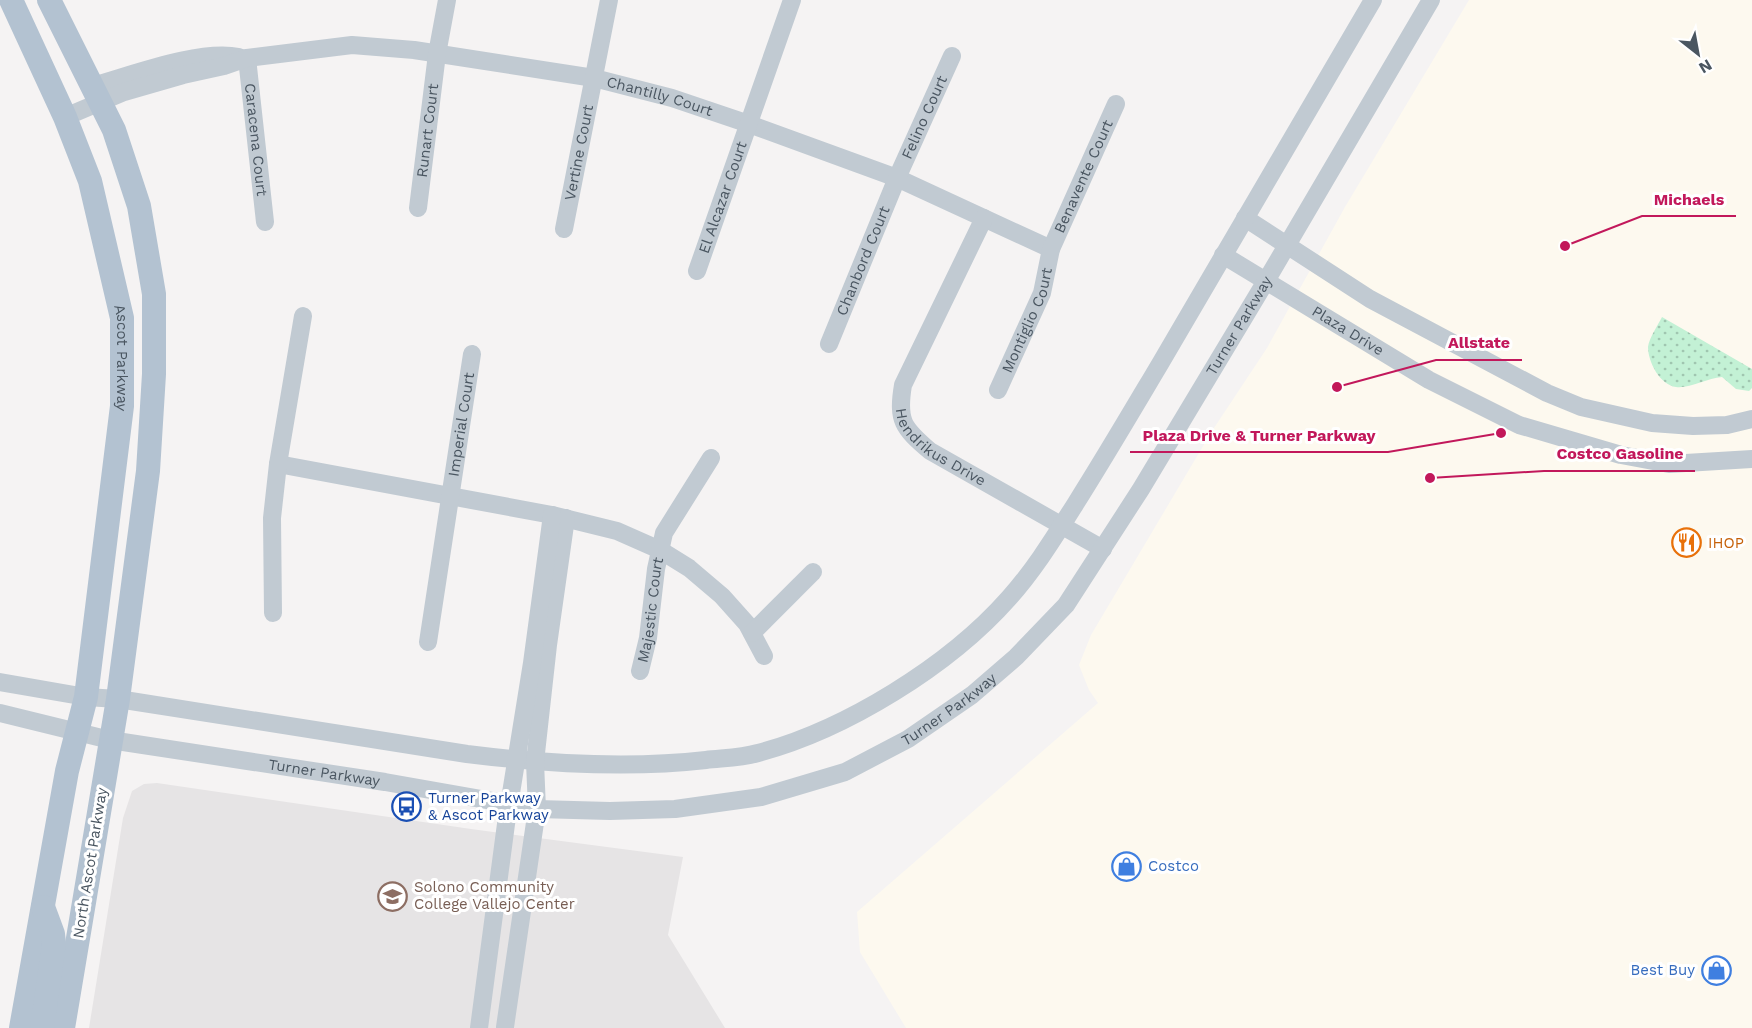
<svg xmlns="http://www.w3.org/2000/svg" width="1752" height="1028" font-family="'Work Sans',sans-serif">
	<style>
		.commercial { fill: #fdf9ef }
		.education { fill: #e6e4e5 }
		.grass { fill: url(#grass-dots) }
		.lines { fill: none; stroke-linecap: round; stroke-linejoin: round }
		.minor { stroke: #c1cad2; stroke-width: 18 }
		.major { stroke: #b3c2d1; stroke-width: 24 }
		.labels { text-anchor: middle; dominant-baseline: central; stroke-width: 6; stroke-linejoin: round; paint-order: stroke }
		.street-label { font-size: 15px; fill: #4a5661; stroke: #fff }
		.food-label { font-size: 15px; fill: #c56008; stroke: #fff; text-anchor: start }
		.transit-label { font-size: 15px; fill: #164399; stroke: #fff; text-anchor: start }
		.shop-label { font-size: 15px; fill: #366cbe; stroke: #fff; text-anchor: start }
		.education-label { font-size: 15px; fill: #785e54; stroke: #fff; text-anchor: start }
		.leader { fill: none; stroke: #c2185b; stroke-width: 2 }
		.callout-dot { fill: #c2185b; stroke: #fff; stroke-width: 2 }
		.callout-label { font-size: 16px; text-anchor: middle; font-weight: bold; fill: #c2185b; stroke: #fff; stroke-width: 6; stroke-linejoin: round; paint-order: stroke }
	</style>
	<defs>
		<pattern id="grass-dots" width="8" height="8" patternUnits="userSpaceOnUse" patternTransform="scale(1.5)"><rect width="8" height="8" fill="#c3f1d5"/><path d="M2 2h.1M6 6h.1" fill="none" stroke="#a0c6b0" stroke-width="1.8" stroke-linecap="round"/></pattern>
	</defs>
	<rect width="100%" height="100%" fill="#f5f3f3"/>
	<path class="commercial" d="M1469 0H1752V1028H906L860 952 857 912 1098 703 1089 690 1079 665 1091 635 1212 431 1267 348 1345 207Z"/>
	<path class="education" d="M157 783 471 829 683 857 668 935 725 1028H89L123 818 132 791 144 784Z"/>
	<path class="grass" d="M1662 317 1752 369V388L1749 391 1736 389 1722 377C1707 378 1689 389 1676 387 1660 385 1648 362 1648 347 1649 338 1658 325 1662 317Z"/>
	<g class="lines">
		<g class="minor">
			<path id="s1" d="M247 58 265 222"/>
			<path d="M92 86C132 75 199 49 239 57"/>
			<path id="s2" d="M65 117 124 92 183 75 224 66 247 58 352 45 414 50 594 78 672 98 749 124 897 178 1051 249"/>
			<path id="s3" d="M418 208 437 54 447 0"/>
			<path id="s4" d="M984 218 903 385C897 421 903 428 930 451L1103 549"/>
			<path d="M1245 218 1370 299 1547 393 1581 407 1652 423 1693 426 1727 425 1752 419"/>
			<path id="s5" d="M564 229 609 0"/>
			<path id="s6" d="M1223 255 1429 380 1519 425 1621 455 1669 464 1752 459"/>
			<path id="s7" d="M697 271 792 0"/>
			<path id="s8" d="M829 344 897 178 952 56"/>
			<path id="s9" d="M998 390 1042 293 1051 249 1116 104"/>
			<path d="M278 464 552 515 617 531 660 550 689 568 722 596 747 624 764 656"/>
			<path d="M273 613 272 518 278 464 303 316"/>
			<path d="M752 633 813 572"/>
			<path id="s10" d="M428 642 472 354"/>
			<path id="s11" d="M640 671 648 638 656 569 664 533 711 458"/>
			<path d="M0 682 86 697 118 699 467 754C547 764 627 769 706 760 723 758 741 758 758 753 845 730 949 666 1009 598 1035 569 1055 536 1076 503 1105 457 1132 411 1160 364 1231 243 1301 121 1373 0"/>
			<path id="s12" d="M0 713 110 740 385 782 537 809 610 811 675 809 761 797 845 772 908 739 972 695 1016 657 1066 605 1141 489 1266 281 1431 0"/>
			<path d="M505 1027 537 809 535 762 548 645 566 518"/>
			<path d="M479 1028 506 824 532 663 552 515"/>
		</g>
		<g class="major">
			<path id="s13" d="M11 0 65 117 90 181 122 318V406L86 697 67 771 21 1028"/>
			<path d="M49 0 114 130 139 206 154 294V374L148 471 118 699 63 1028"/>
			<path d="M42 1028 54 943 53 934 43 907"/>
		</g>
	</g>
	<defs>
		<symbol id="restaurant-ring" viewBox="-11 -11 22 22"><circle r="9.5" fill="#fff" stroke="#e8710a" stroke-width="1.5"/><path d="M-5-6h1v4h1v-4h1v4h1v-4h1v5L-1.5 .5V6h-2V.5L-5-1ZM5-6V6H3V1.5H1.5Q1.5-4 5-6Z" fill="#e8710a"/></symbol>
		<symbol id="bus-ring" viewBox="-11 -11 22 22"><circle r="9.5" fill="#fff" stroke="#1a4fb4" stroke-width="1.5"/><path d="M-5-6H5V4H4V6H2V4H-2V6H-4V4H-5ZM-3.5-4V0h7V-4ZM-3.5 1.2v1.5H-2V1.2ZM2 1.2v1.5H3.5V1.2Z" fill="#1a4fb4"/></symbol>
		<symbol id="shop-ring" viewBox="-11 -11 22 22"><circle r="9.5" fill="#fff" stroke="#3f7fe0" stroke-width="1.5"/><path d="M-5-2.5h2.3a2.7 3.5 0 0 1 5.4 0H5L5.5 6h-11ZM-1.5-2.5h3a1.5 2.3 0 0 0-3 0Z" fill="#3f7fe0"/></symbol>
		<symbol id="university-ring" viewBox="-11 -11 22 22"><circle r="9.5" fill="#fff" stroke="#8d6e63" stroke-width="1.5"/><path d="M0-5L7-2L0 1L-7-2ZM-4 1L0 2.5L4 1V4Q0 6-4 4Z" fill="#8d6e63"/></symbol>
	</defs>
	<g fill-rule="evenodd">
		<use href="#restaurant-ring" x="1670" y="526" width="33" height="33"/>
		<use href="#bus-ring" x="390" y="790" width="33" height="33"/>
		<use href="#shop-ring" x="1110" y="850" width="33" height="33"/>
		<use href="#university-ring" x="376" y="880" width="33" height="33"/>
		<use href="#shop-ring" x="1700" y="954" width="33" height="33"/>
	</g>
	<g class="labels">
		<g class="street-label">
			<text stroke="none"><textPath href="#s2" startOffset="610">Chantilly Court</textPath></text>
			<text stroke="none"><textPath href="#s8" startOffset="246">Felino Court</textPath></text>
			<text stroke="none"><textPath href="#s3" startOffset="78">Runart Court</textPath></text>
			<text stroke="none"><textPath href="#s1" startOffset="82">Caracena Court</textPath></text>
			<text stroke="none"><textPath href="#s5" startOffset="78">Vertine Court</textPath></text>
			<text stroke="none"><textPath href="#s9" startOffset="231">Benavente Court</textPath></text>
			<text stroke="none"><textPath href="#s7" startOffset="78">El Alcazar Court</textPath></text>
			<text stroke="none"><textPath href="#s8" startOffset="90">Chanbord Court</textPath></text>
			<text stroke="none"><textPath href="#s9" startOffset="76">Montiglio Court</textPath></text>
			<text stroke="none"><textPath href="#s12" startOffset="1466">Turner Parkway</textPath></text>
			<text stroke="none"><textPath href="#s6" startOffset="146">Plaza Drive</textPath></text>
			<text stroke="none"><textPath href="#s13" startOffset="378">Ascot Parkway</textPath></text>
			<text stroke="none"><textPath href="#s10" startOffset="220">Imperial Court</textPath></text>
			<text stroke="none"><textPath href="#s4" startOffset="267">Hendrikus Drive</textPath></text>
			<text stroke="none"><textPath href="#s11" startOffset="62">Majestic Court</textPath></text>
			<text stroke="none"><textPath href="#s12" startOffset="980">Turner Parkway</textPath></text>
			<text stroke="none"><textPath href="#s12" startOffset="330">Turner Parkway</textPath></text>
			<text transform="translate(90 863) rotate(-81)">North Ascot Parkway</text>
		</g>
		<g class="food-label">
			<text x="1708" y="543">IHOP</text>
		</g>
		<g class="transit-label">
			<text x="428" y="798">Turner Parkway<tspan x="428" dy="17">&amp; Ascot Parkway</tspan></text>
		</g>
		<g class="shop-label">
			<text x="1148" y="866">Costco</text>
			<text x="1695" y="970" text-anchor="end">Best Buy</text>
		</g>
		<g class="education-label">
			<text x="414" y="887">Solono Community<tspan x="414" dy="17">College Vallejo Center</tspan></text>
		</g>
	</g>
	<path class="leader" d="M1565 246L1642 216H1736M1337 387L1436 360H1522M1501 433L1388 452H1130M1430 478L1544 471H1695"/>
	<g class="callout-dot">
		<circle cx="1565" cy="246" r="6"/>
		<circle cx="1337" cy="387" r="6"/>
		<circle cx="1501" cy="433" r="6"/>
		<circle cx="1430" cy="478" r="6"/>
	</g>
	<g class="callout-label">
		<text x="1689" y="205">Michaels</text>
		<text x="1479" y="348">Allstate</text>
		<text x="1259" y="441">Plaza Drive &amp; Turner Parkway</text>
		<text x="1620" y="459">Costco Gasoline</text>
	</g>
	<g transform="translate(1698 54) rotate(149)" stroke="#ffffff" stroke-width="4.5" paint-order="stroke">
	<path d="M0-4.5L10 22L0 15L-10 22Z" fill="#4a5661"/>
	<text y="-9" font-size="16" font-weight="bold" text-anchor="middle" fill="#4a5661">N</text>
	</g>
</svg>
